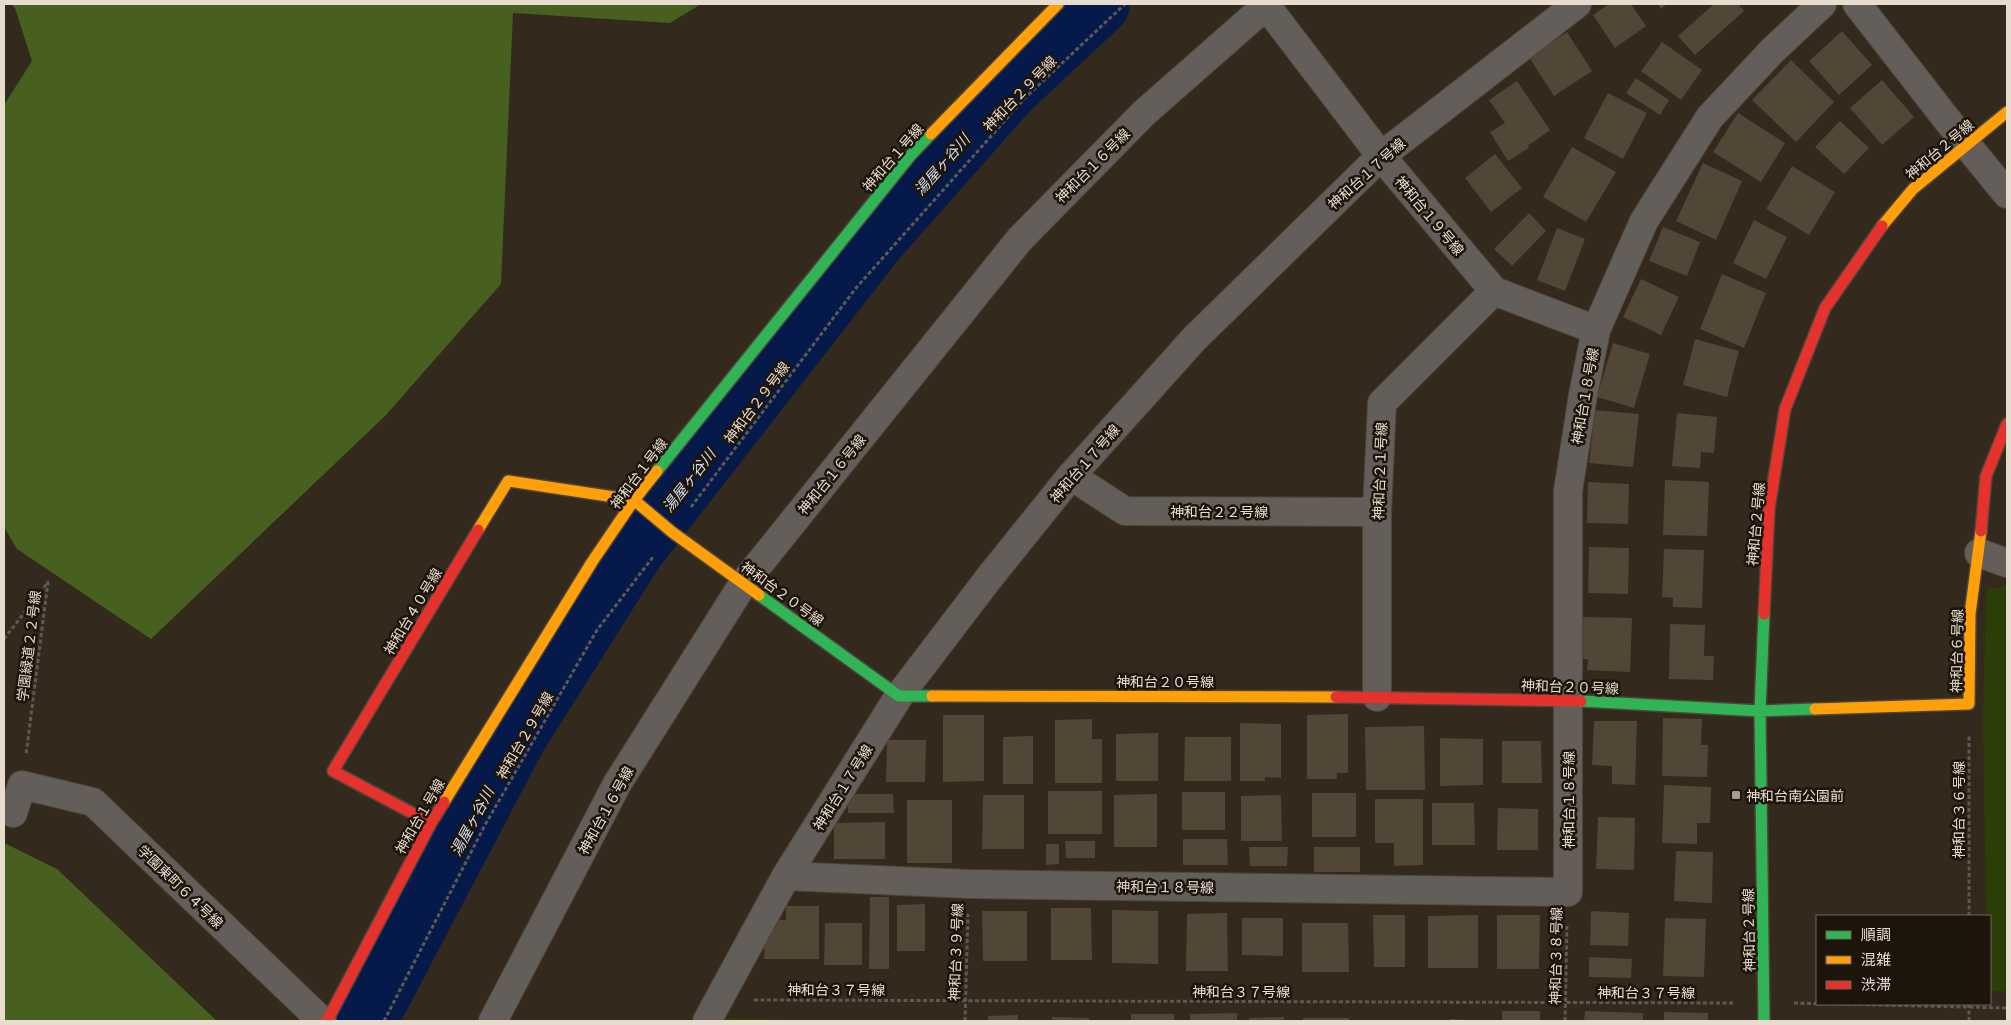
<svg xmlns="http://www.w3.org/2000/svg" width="2011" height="1025" font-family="Georgia,'Noto Sans JP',serif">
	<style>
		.green { fill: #2c3e08 }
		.forest { fill: #48601f }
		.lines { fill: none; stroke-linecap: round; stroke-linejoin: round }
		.river { stroke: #051a4a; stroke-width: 62 }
		.building { fill: #524636 }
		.street-casing { stroke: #4e453a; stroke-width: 30 }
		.fast-casing { stroke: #4e453a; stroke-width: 14 }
		.slow-casing { stroke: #4e453a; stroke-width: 14 }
		.jam-casing { stroke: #4e453a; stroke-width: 14 }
		.path { stroke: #5e5952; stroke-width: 3; stroke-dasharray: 4 2.5; stroke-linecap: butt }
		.street { stroke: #635e59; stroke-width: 28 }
		.fast { stroke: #30b455; stroke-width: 11 }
		.slow { stroke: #ff9f0a; stroke-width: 11 }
		.jam { stroke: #e5322d; stroke-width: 11 }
		.poi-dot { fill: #a99d90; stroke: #1d150b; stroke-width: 2 }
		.labels { text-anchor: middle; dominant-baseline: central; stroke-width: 5; stroke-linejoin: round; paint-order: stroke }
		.street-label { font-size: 14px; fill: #e8dcce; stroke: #1d150b }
		.poi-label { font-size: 14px; fill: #e8dcce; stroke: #1d150b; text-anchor: start }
		.water-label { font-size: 15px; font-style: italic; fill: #d2ddef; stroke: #1d150b }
	</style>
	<rect width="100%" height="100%" fill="#33291c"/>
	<path class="green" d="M2007 586V991H1990V916H1986L1983 721 1986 589Z
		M718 1018 865 1021H716Z"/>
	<path class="forest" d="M11 4H701L670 23 513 13 501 284 386 415 151 639 17 549 4 527V105L32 61 15 8Z
		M4 843 57 869 217 1021H4Z"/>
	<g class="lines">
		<path class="river" d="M366 1021 516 736 634 549 876 238 1009 88 1099 4"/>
	</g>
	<path class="building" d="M1609 4H1631L1646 26 1615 48 1593 15Z
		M1657 4H1667L1661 9Z
		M1714 4H1738L1744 11 1695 55 1678 36Z
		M1842 31 1872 65 1839 95 1809 61Z
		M1567 32 1592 71 1554 96 1529 57Z
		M1662 42 1702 70 1681 100 1641 71Z
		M1791 60 1834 102 1796 142 1752 100Z
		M1636 78 1669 100 1660 115 1626 93Z
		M1882 80 1914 117 1882 145 1850 108Z
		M1517 81 1550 130 1528 146 1529 148 1508 161 1490 132 1505 123 1489 100Z
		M1608 93 1647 113 1623 159 1584 138Z
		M1738 113 1785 143 1761 182 1713 152Z
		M1840 121 1869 148 1844 174 1815 147Z
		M1572 147 1616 172 1586 222 1543 197Z
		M1495 154 1522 188 1491 212 1465 178Z
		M1703 163 1742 181 1716 240 1676 221Z
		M1792 166 1835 192 1809 235 1766 209Z
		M1529 213 1546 231 1512 266 1494 249Z
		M1754 220 1787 237 1766 279 1733 263Z
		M1663 227 1700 242 1687 276 1649 261Z
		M1557 228 1585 239 1565 291 1537 280Z
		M1722 274 1766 293 1744 348 1700 329Z
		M1641 279 1679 297 1661 335 1623 317Z
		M1695 339 1739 351 1727 397 1683 385Z
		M1613 343 1650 354 1634 408 1597 397Z
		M1595 410 1639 414 1633 467 1589 463Z
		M1677 413 1717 417 1714 453 1701 452 1700 468 1672 466Z
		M1665 480 1709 482 1707 536 1663 535Z
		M1588 482 1629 484 1628 524 1587 523Z
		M1589 547 1629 548 1628 594 1588 593Z
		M1664 549 1704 550 1702 608 1673 607V598L1662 597Z
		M1583 617 1632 618 1630 672 1587 670 1588 659H1582Z
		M1670 624 1705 625 1704 656H1714L1713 680 1669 679Z
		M1348 714V773H1337V779H1307V715Z
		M943 715H984V781L943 782Z
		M1663 718 1702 719 1701 745H1708L1707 777 1662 776Z
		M1092 719V739H1102V783H1055V720Z
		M1594 721H1637L1635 785 1612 784V766L1592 765Z
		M1240 723 1281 724V778L1265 777V781H1240Z
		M1424 726 1425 790H1366L1365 727Z
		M1158 733V781H1116V734Z
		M1033 736V784H1003V737Z
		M1185 737H1231V781H1184Z
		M1440 738 1483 739V785L1440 786Z
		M887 740H926L925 782H886Z
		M1502 741H1541L1542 783H1502Z
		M1664 785 1711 787 1710 823H1697V844L1662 843Z
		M1048 791H1102V834H1048Z
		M1182 792H1225V830H1182Z
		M1312 793H1356V837H1312Z
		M848 794H893L894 813H848Z
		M1157 794V847H1114V795Z
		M983 795H1024V849H982Z
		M1281 795 1282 841H1241V796Z
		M1375 799H1423V865L1394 866V843H1375Z
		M907 800H952V863H907Z
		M1432 803H1474L1475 845H1432Z
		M1498 808 1538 809V850H1497Z
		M1598 817 1635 818 1634 870 1596 869Z
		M885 822V859H834V823Z
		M1183 839H1227L1228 865H1183Z
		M1065 841H1095V858H1066Z
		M1046 844H1059V864L1046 865Z
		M1249 847H1288L1287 866H1250Z
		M1314 847H1360V872H1314Z
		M1676 851 1713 852 1712 903 1674 901Z
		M870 897H889V969H869Z
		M925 904V951H897V905Z
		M786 906H819V959H764L765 920H786Z
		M1051 908H1091L1092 960H1051Z
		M1112 910 1158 911V964L1112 963Z
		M982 911H1027V961H983Z
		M1591 911 1629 913 1628 946 1590 945Z
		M1227 913 1228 971H1186L1187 914Z
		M1373 915H1405V967H1374Z
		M1478 915V968H1428V916Z
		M1497 915H1540L1539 969H1497Z
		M1242 918H1283V956L1242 955Z
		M1665 918 1706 919 1704 977 1663 976Z
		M825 923H862V965H824Z
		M1302 923H1348L1349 972H1302Z
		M1589 957 1632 959 1631 978 1589 977Z
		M1502 1011H1540V1021H1502Z
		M1585 1011 1643 1013V1021H1584Z
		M1664 1012 1708 1013V1021H1664Z
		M1237 1013V1021H1190V1014Z
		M1131 1014H1174V1021H1131Z
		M1018 1015V1021H988V1016Z
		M1052 1017 1089 1018V1021H1052Z
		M1284 1017V1021H1249V1018Z
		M1303 1018H1349V1021H1303Z
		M1450 1019 1470 1020V1021H1450Z"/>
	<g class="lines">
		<defs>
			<path id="street" d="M1265 4 1381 156 1494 291 1596 330
				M1857 4 1966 144 2007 194
				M1071 476 1125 511 1377 512
				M1979 553 2007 563
				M1377 697V512L1382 403 1494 291
				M13 813 22 785 93 802 322 1021
				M786 876 969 884 1568 892V491L1583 395 1596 330 1644 221 1710 117 1772 51 1822 4
				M493 1021 617 784 743 584 1020 239 1144 113 1268 4
				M707 1021 786 876 899 696 989 578 1071 476 1194 339 1381 156 1577 4"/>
			<path id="fast" d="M657 471 910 156 931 134
				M759 595 899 696H932
				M1581 701 1760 711 1815 709
				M1764 1021 1760 711 1764 614"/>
			<path id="slow" d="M931 134 1058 4
				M1882 226 1913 189 2007 112
				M478 530 508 481 634 500 672 532 759 595
				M932 696 1336 697
				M1815 709 1969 704 1970 614 1981 531
				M444 802 592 562 634 500 657 471"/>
			<path id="jam" d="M1981 531 1986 476 2007 424
				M1764 614 1769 509 1785 409 1825 308 1882 226
				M1336 697 1581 701
				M431 823 333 771 478 530
				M327 1021 431 823 444 802"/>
		</defs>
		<use href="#street" class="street-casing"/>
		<use href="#fast" class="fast-casing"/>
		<use href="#slow" class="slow-casing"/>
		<use href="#jam" class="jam-casing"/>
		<path class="path" d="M691 507 856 288 1025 98 1125 4
			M4 639 48 582 26 755
			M1969 916V734
			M754 1000 1733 1003
			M1794 1003 2007 1008
			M1969 1004V1021
			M384 1021 485 825 597 630 653 557
			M965 1021 968 914
			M1565 1021 1567 925"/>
		<use href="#street" class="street"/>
		<use href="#fast" class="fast"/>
		<use href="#slow" class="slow"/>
		<use href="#jam" class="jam"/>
	</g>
	<rect class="poi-dot" x="1731" y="790" width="10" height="10" rx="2.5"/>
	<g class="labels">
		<g class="street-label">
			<text transform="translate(1019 93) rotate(-46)">神和台２９号線</text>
			<text transform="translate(1939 149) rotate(-40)">神和台２号線</text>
			<text transform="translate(892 157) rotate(-49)">神和台１号線</text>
			<text transform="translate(1092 165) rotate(-45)">神和台１６号線</text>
			<text transform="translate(1366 173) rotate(-42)">神和台１７号線</text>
			<text transform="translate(1430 215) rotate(50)">神和台１９号線</text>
			<text transform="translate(1584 396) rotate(-80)">神和台１８号線</text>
			<text transform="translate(756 402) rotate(-53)">神和台２９号線</text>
			<text transform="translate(1084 463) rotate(-49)">神和台１７号線</text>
			<text transform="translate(1379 471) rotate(-88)">神和台２１号線</text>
			<text transform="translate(638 473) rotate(-53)">神和台１号線</text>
			<text transform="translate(831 474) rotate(-51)">神和台１６号線</text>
			<text x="1219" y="511">神和台２２号線</text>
			<text transform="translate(1755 524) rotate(-85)">神和台２号線</text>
			<text transform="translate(783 593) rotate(36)">神和台２０号線</text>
			<text transform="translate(412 611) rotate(-59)">神和台４０号線</text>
			<text transform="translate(28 646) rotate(-83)">学園緑道２２号線</text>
			<text transform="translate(1956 651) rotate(-89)">神和台６号線</text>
			<text x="1165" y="681">神和台２０号線</text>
			<text transform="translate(1570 686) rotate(2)">神和台２０号線</text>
			<text transform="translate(524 735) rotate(-60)">神和台２９号線</text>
			<text transform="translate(842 787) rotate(-58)">神和台１７号線</text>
			<text transform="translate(1568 800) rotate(-90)">神和台１８号線</text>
			<text transform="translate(605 810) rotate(-61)">神和台１６号線</text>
			<text transform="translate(1958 810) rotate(-90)">神和台３６号線</text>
			<text transform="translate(419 816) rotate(-60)">神和台１号線</text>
			<text transform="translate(181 886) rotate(44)">学園東町６４号線</text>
			<text transform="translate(1165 886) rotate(1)">神和台１８号線</text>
			<text transform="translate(1748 930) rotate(-91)">神和台２号線</text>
			<text transform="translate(955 952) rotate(-88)">神和台３９号線</text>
			<text transform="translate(1555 956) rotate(-89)">神和台３８号線</text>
			<text x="836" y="989">神和台３７号線</text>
			<text x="1241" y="991">神和台３７号線</text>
			<text x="1646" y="992">神和台３７号線</text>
		</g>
		<g class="poi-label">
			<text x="1746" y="795">神和台南公園前</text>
		</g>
		<g class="water-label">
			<text transform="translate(941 164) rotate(-49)">湯屋ヶ谷川</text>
			<text transform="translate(688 480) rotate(-52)">湯屋ヶ谷川</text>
			<text transform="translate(471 821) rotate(-62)">湯屋ヶ谷川</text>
		</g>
	</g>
	<rect width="2011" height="1025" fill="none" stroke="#e8dcce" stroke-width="10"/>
	<rect x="1816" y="915" width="175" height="90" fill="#1d150b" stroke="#6e6559"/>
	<rect x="1826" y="931" width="25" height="8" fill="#30b455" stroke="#6e6559"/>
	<text x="1861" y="940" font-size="15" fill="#e8dcce">順調</text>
	<rect x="1826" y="956" width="25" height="8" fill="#ff9f0a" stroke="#6e6559"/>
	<text x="1861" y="965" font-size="15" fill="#e8dcce">混雑</text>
	<rect x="1826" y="981" width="25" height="8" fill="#e5322d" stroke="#6e6559"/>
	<text x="1861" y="990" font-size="15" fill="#e8dcce">渋滞</text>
</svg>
